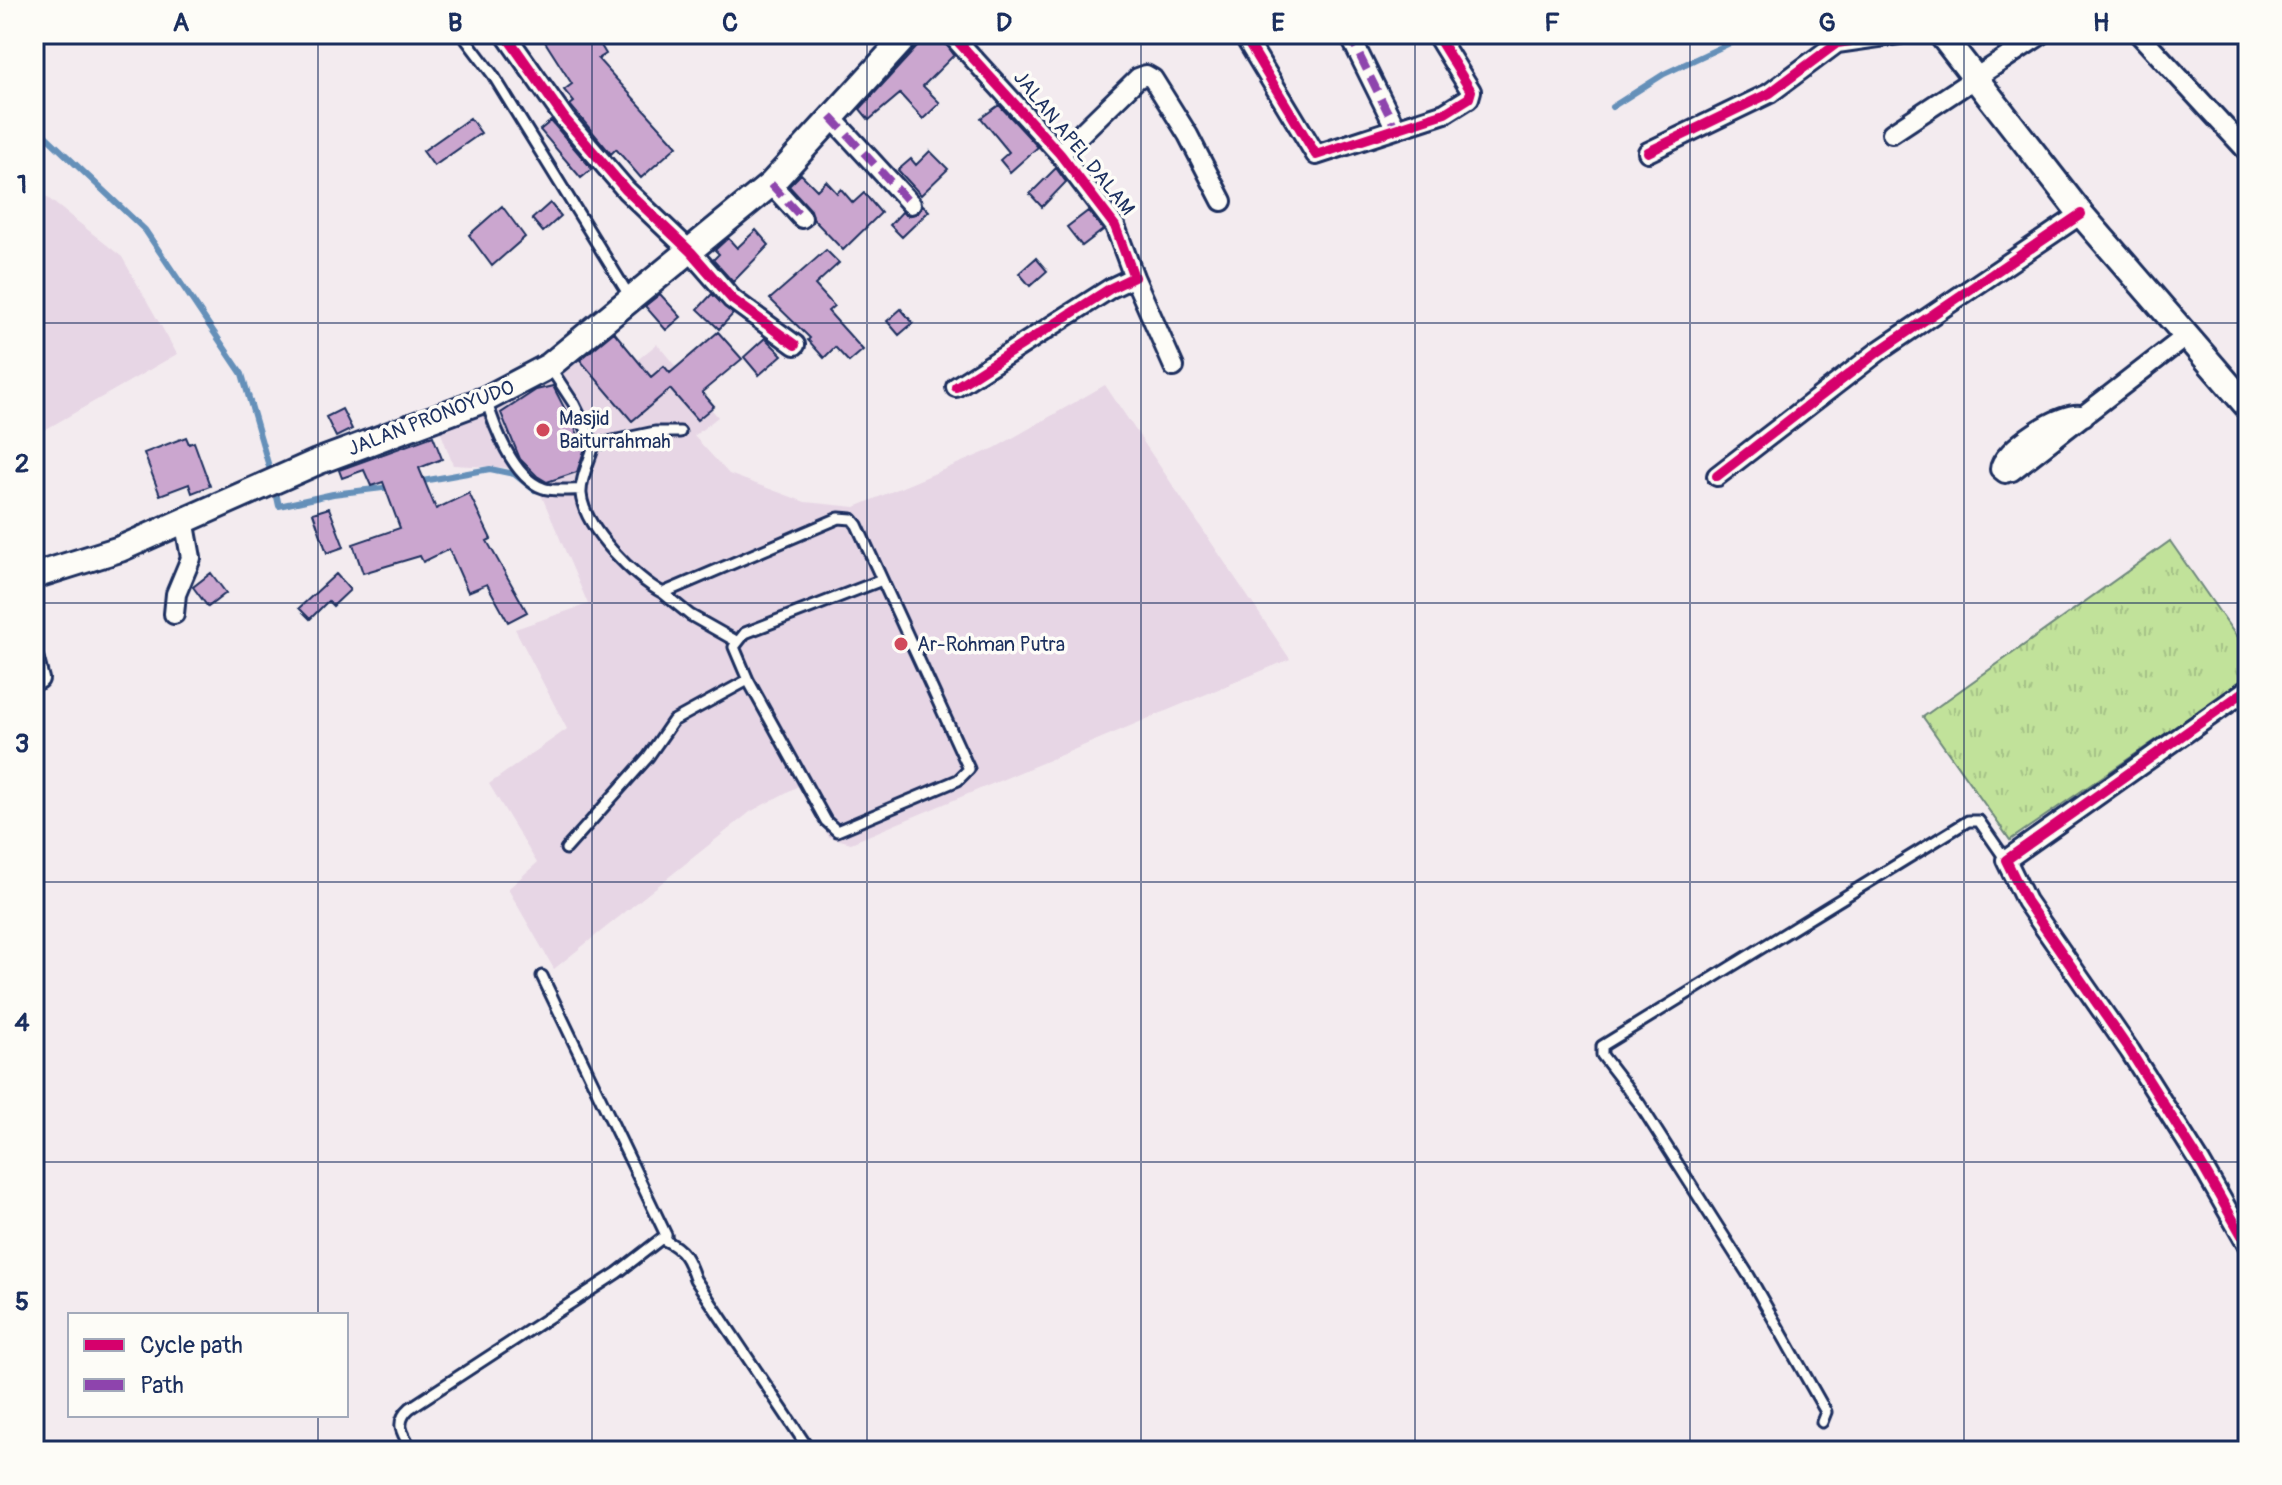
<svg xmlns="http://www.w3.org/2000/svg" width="2282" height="1485" font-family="Pangolin,sans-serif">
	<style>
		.built { fill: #e7d6e5 }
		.park { fill: url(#park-tufts); stroke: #6e887c; stroke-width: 2 }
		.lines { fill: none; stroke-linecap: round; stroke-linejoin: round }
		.stream { stroke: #6590b9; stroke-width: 6 }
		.building { fill: #cba6cf; stroke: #1b2f5e; stroke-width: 2 }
		.lane-casing { stroke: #1b2f5e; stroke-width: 15 }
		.street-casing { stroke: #1b2f5e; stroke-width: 24 }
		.secondary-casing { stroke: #1b2f5e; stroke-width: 30 }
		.lane { stroke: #fdfcf7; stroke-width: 9 }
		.street { stroke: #fdfcf7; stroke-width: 18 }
		.secondary { stroke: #fdfcf7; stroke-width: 24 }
		.quiet { stroke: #8e44ad; stroke-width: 8; stroke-dasharray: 16 8; stroke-linecap: butt }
		.cycleway-casing { stroke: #fdfcf7; stroke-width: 15 }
		.cycleway { stroke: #d6006c; stroke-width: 10 }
		.grid { fill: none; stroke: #1b2f5e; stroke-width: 2; stroke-opacity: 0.55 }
		.poi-dot { fill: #d1495b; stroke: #fdfcf7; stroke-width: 3 }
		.labels { text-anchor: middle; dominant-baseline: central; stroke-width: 7; stroke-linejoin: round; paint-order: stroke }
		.street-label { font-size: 20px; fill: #1b2f5e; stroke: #fdfcf7 }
		.poi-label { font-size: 20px; fill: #1b2f5e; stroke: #fdfcf7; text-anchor: start }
		.neatline { fill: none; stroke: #1b2f5e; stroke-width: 3 }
		.grid-label { font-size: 26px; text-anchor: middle; font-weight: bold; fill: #1b2f5e }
	</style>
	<defs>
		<pattern id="park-tufts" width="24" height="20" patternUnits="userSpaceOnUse" patternTransform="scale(2)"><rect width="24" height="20" fill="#c1e29a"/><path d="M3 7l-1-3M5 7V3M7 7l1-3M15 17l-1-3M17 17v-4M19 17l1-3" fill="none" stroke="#a5c287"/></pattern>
	</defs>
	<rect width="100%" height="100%" fill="#f3ebef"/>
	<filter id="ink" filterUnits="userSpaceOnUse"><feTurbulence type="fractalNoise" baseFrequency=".0125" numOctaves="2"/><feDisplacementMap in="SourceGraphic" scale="16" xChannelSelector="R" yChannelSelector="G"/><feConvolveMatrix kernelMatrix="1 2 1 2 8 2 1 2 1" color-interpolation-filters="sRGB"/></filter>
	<g filter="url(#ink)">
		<path class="built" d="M34 187 122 257 177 354 34 436Z
			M597 337 625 370 657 344 718 417 694 436 729 474 805 502 855 507 995 448 1105 385 1290 659 851 843 829 837 800 785 750 812 554 969 508 889 537 863 489 784 567 729 515 629 588 604 540 492 510 468 453 465 438 425Z"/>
		<path class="park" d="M2170 541 2248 653V677L2010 840 1923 717Z"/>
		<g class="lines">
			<path class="stream" d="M1612 107 1664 74 1749 34
				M34 125 145 230 242 374 272 477
				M417 482 490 469 514 474 534 490
				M275 488 279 506 333 494 391 487"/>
		</g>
		<path class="building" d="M540 34H594L606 54 598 59 677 146 641 178 616 149 611 154 570 105 574 102 564 90 572 84Z
			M929 34H939L954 55 923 86 940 103 923 119 900 94 869 120 860 109Z
			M999 105 1038 147 1010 172 1000 160 1009 152 981 118Z
			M470 118 481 133 434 166 423 151Z
			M551 121 592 169 581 178 540 130Z
			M930 151 948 169 921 195 898 170 911 159 916 165Z
			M1056 168 1066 182 1042 207 1030 194Z
			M801 174 817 190 826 181 837 193 841 189 853 203 864 193 881 213 843 250 814 220 811 210 789 186Z
			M550 203 561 216 543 232 532 219Z
			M923 205 929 211 902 237 890 225 902 212 908 216 918 213Z
			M502 206 525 237 492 266 469 235Z
			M1088 211 1103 230 1082 246 1067 227Z
			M756 230 769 245 733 282 713 260 719 254 715 250 728 238 737 248Z
			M826 250 839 263 815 285 834 306 828 311 863 350 849 362 835 347 824 358 808 340 810 338 770 299Z
			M1036 258 1047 271 1030 286 1019 273Z
			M660 294 681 317 666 330 645 306Z
			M712 294 733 314 719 329 698 309Z
			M901 309 913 323 899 335 887 321Z
			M614 332 651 377 664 366 670 373 718 332 742 359 702 392 714 406 697 420 670 389 632 421 580 360Z
			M765 338 782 355 759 375 744 357Z
			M553 386 585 448 577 472 547 482 537 476 520 459 501 413 536 390Z
			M342 409 352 429 336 437 326 417Z
			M433 436 442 459 419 468 436 509 469 493 491 539 487 541 527 612 508 622 487 584 468 592 449 549 423 562 420 556 363 573 353 544 400 528 383 482 371 486 364 470 342 478 339 470Z
			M186 437 189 444 194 442 210 486 192 493 189 484 160 495 144 453Z
			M329 508 344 547 327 553 313 513Z
			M211 573 226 593 208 607 193 587Z
			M336 574 350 590 333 606 328 601 310 619 299 608Z"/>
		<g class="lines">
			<defs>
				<path id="lane" d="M462 34 493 75 630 297
					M551 369 574 404 594 445C590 460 580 479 581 494 584 528 635 578 663 593L839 518 852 519 857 525 969 769 958 780 837 831 826 821 748 680 734 647 745 633 882 580
					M486 399C494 426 513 478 543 488 552 492 570 489 581 490
					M594 445 655 432H680
					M663 593 690 615 736 641
					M566 849 648 757 673 721 748 680
					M664 1240C684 1249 688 1259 695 1279L810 1451
					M1822 1422 1826 1412 1749 1276 1639 1103 1602 1055V1046L1968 821H1979L2006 860
					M413 1451C403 1435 393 1423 410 1408L617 1273 666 1235 542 976"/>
				<path id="street" d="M505 34 565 119 626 190 691 252 732 299 795 345
					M951 34 1060 154 1115 226 1134 277 1111 288 956 387
					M1243 34 1316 155 1445 113 1469 98 1471 91 1436 34
					M1349 34 1395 127
					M2139 34 2248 152
					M831 117 911 204
					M1892 133 2042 34
					M1648 152 1770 93 1837 43 1899 34
					M1060 154 1138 78 1146 75 1153 79 1188 135 1222 201
					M771 184 802 218
					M1134 277 1174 367
					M2084 416C2064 407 2000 452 2000 469L2005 473 2012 471 2185 337
					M1717 476 1879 351 2081 214
					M174 614 176 594 191 558 184 519
					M34 660 39 679
					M2248 689 2006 860 2026 901 2130 1051 2200 1162 2248 1246"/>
				<path id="secondary" d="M1941 34 2081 214 2248 407
					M34 576 120 549 317 462 486 399 549 366 771 184 908 34"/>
			</defs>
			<use href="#lane" class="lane-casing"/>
			<use href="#street" class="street-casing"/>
			<use href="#secondary" class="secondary-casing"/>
			<use href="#lane" class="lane"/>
			<use href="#street" class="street"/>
			<use href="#secondary" class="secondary"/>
			<path class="quiet" d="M1349 34 1395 127
				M831 117 911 204
				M771 184 802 218"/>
			<defs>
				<path id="cycleway" d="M505 34 565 119 626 190 691 252 732 299 795 345
					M951 34 1060 154 1115 226 1134 277 1111 288 956 387
					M1243 34 1316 155 1445 113 1469 98 1471 91 1436 34
					M1648 152 1770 93 1837 43 1899 34
					M1717 476 1879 351 2081 214
					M2248 689 2006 860 2026 901 2130 1051 2200 1162 2248 1246"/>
			</defs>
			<use href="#cycleway" class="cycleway-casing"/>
			<use href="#cycleway" class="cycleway"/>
		</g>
	</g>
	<path class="grid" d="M318 34V1315M592 34V1451M867 34V1451M1141 34V1451M1415 34V1451M1690 34V1451M1964 34V1451M34 323H2248M34 603H2248M34 882H2248M34 1162H2248M318 1415V1451"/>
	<g class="poi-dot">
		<circle cx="543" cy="430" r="8"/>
		<circle cx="901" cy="644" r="8"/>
	</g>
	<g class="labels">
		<g class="street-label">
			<text transform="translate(1074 143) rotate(51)">JALAN APEL DALAM</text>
			<text transform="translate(431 418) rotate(-21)">JALAN PRONOYUDO</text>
		</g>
		<g class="poi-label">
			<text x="559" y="418">Masjid<tspan x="559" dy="23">Baiturrahmah</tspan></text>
			<text x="917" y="644">Ar-Rohman Putra</text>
		</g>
	</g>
	<rect width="2282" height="1485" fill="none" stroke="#fdfcf7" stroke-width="88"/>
	<rect x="68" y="1313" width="280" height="104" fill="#fdfcf7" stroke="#a3aaba" stroke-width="2"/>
	<rect x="84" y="1339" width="40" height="12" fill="#d6006c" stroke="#a3aaba" stroke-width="2"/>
	<text x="140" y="1353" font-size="24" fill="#1b2f5e">Cycle path</text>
	<rect x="84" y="1379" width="40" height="12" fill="#8e44ad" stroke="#a3aaba" stroke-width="2"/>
	<text x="140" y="1393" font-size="24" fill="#1b2f5e">Path</text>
	<rect x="44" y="44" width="2194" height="1397" class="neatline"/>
	<g class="grid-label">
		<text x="181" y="31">A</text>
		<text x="455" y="31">B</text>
		<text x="730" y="31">C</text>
		<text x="1004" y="31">D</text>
		<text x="1278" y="31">E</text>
		<text x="1552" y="31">F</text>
		<text x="1827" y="31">G</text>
		<text x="2101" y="31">H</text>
		<text x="22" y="193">1</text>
		<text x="22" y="472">2</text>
		<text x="22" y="752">3</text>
		<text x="22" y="1031">4</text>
		<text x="22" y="1310">5</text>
	</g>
</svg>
